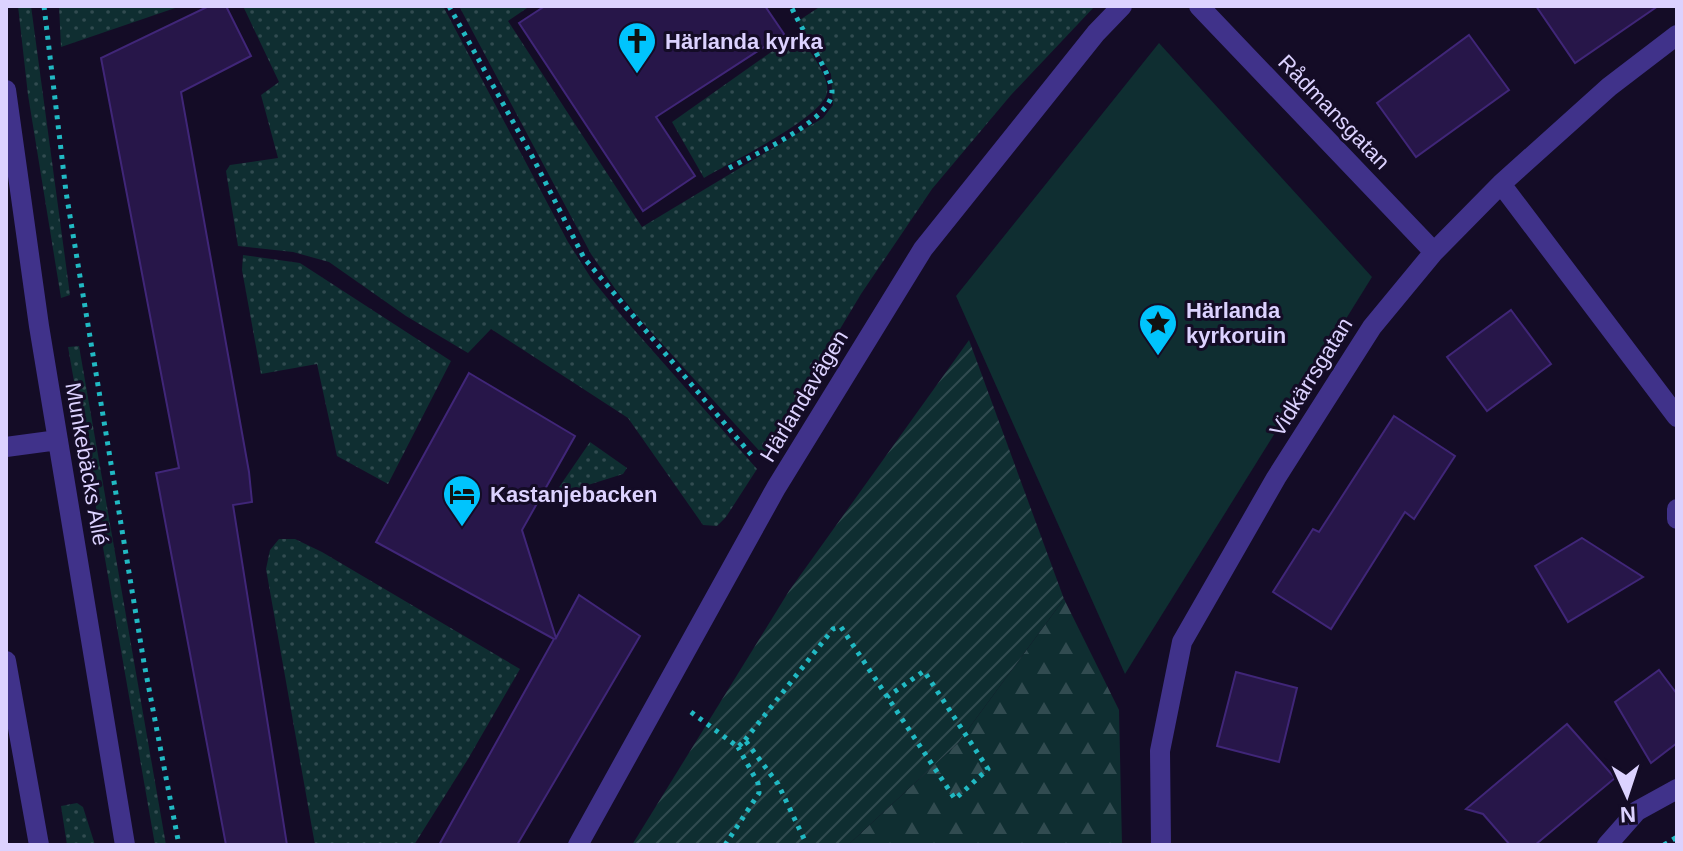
<svg xmlns="http://www.w3.org/2000/svg" width="1683" height="851" font-family="Arial,sans-serif">
	<style>
		.grass { fill: url(#grass-dots) }
		.forest { fill: url(#forest-firs) }
		.park { fill: #0f2e31 }
		.garden { fill: url(#garden-furrows) }
		.building { fill: #271649; stroke: #402678; stroke-width: 2 }
		.lines { fill: none; stroke-linecap: round; stroke-linejoin: round }
		.path { stroke: #21b9c3; stroke-width: 5; stroke-dasharray: 4 6; stroke-linecap: butt }
		.minor { stroke: #40328a; stroke-width: 20 }
		.labels { text-anchor: middle; dominant-baseline: central; stroke-width: 6; stroke-linejoin: round; paint-order: stroke }
		.poi-label { font-size: 22px; font-weight: bold; fill: #dcd2ff; stroke: #140c26; text-anchor: start }
		.street-label { font-size: 22px; fill: #dcd2ff; stroke: #140c26 }
	</style>
	<defs>
		<pattern id="grass-dots" width="8" height="8" patternUnits="userSpaceOnUse" patternTransform="scale(2)"><rect width="8" height="8" fill="#0f2e31"/><path d="M2 2h.1M6 6h.1" fill="none" stroke="#314b50" stroke-width="1.8" stroke-linecap="round"/></pattern>
		<pattern id="forest-firs" width="22" height="20" patternUnits="userSpaceOnUse" patternTransform="scale(2)"><rect width="22" height="20" fill="#0f2e31"/><path d="M5 1l3.5 6h-7zM16 11l3.5 6h-7z" fill="#314b50"/></pattern>
		<pattern id="garden-furrows" width="10" height="10" patternUnits="userSpaceOnUse" patternTransform="scale(2)"><rect width="10" height="10" fill="#0f2e31"/><path d="M-1 1l2-2M0 10L10 0M9 11l2-2" fill="none" stroke="#314b50"/></pattern>
	</defs>
	<rect width="100%" height="100%" fill="#140c26"/>
	<path class="grass" d="M18 6H31L70 295 61 298 28 95Z
		M59 6H181L61 47Z
		M243 6H443L568 242 591 278 622 316 757 469 726 517 717 526 703 525 628 418 491 329 468 353 406 316 329 262 293 252 238 246 226 171 230 165 278 158 261 95 279 82Z
		M459 6H530L508 21 642 227 823 118 833 105 831 74 798 21 821 6H1095L1011 95 932 189 861 294 764 456 644 324 616 290 591 254Z
		M791 38 804 42C812 56 830 77 827 93 823 117 728 164 704 178L672 122Z
		M243 255 300 263 451 361 388 484 337 456 317 364 261 374 242 270Z
		M79 346 166 845H155L68 347Z
		M590 442 627 468 623 474 553 496Z
		M279 539H295L322 552 520 669 468 759 414 845H315L266 569 270 550Z
		M77 803 83 807 95 845H67L61 806Z"/>
	<path class="forest" d="M1064 599 1119 710 1122 845H848L958 743Z"/>
	<path class="park" d="M1159 43 1372 277 1125 674 956 296Z"/>
	<path class="garden" d="M969 340 1064 599 958 743 848 845H632L789 591Z"/>
	<path class="building" d="M209 6H226L251 56 181 92 249 472 252 502 233 505 287 845H226L156 473 179 468 101 58Z
		M545 6H765L784 34 656 117 695 176 643 211 519 23Z
		M1536 6H1658L1575 63Z
		M1469 35 1509 90 1416 157 1377 103Z
		M1511 310 1551 364 1487 411 1447 357Z
		M469 373 575 436 522 530 556 638 579 595 640 636 517 845H439L554 639 376 542Z
		M1394 416 1455 456 1414 519 1405 512 1331 629 1273 592 1313 529 1319 532Z
		M1582 538 1643 577 1568 622 1535 566Z
		M1659 670 1677 694V743L1651 763 1615 702Z
		M1236 672 1297 688 1279 762 1217 746Z
		M1567 724 1615 778 1535 845H1510L1483 814 1466 809Z"/>
	<g class="lines">
		<path class="path" d="M44 6 66 192 144 663 179 845
			M449 6 533 158 584 258 754 458
			M729 168C753 155 833 120 832 91 832 75 799 26 791 6
			M691 712 738 747 745 740 778 784 807 845
			M745 740 833 629 841 627 955 799 988 769 924 671 887 697
			M725 845 759 793 758 783 738 747
			M1664 845 1677 837"/>
		<path class="minor" d="M1199 6 1434 252
			M6 90 39 326 125 845
			M1501 184 1677 417
			M6 447 58 440
			M1677 509V519
			M6 661 39 845
			M578 845 776 488 923 249 1096 33 1122 6
			M1161 845 1160 751 1182 642 1276 478 1372 327 1434 252 1501 184 1609 87 1677 35
			M1607 845 1637 811 1677 789"/>
	</g>
	<defs>
		<symbol id="church-pin" viewBox="-11 -11 22 30"><path d="M0 17L-7.5 6A9.5 9.5 0 1 1 7.5 6Z" fill="#00c4fd" stroke="#140c26"/><path d="M-1.2-6h2.4v3.5h3.3v2.4h-3.3V6h-2.4V-.1h-3.3v-2.4h3.3Z" fill="#111"/></symbol>
		<symbol id="sight-pin" viewBox="-11 -11 22 30"><path d="M0 17L-7.5 6A9.5 9.5 0 1 1 7.5 6Z" fill="#00c4fd" stroke="#140c26"/><path d="M0-6L1.8-2.2L6-1.7L2.9 1.2L3.7 5.4L0 3.3L-3.7 5.4L-2.9 1.2L-6-1.7L-1.8-2.2Z" fill="#111"/></symbol>
		<symbol id="hotel-pin" viewBox="-11 -11 22 30"><path d="M0 17L-7.5 6A9.5 9.5 0 1 1 7.5 6Z" fill="#00c4fd" stroke="#140c26"/><path d="M-6-4.5h1.5V1H6V5H4.5V3h-9V5H-6ZM-4 0a1.8 1.8 0 1 1 3.6 0ZM.5 0V-2.5h3Q6-2.5 6 0Z" fill="#111"/></symbol>
	</defs>
	<g fill-rule="evenodd">
		<use href="#church-pin" x="615" y="19" width="44" height="60"/>
		<use href="#sight-pin" x="1136" y="301" width="44" height="60"/>
		<use href="#hotel-pin" x="440" y="472" width="44" height="60"/>
	</g>
	<g class="labels">
		<g class="poi-label">
			<text x="665" y="41">Härlanda kyrka</text>
			<text x="1186" y="310">Härlanda<tspan x="1186" dy="25">kyrkoruin</tspan></text>
			<text x="490" y="494">Kastanjebacken</text>
		</g>
		<g class="street-label">
			<text transform="translate(1334 112) rotate(46)">Rådmansgatan</text>
			<text transform="translate(1311 377) rotate(-58)">Vidkärrsgatan</text>
			<text transform="translate(804 396) rotate(-59)">Härlandavägen</text>
			<text transform="translate(87 464) rotate(80)">Munkebäcks Allé</text>
		</g>
	</g>
	<rect width="1683" height="851" fill="none" stroke="#dcd2ff" stroke-width="16"/>
	<g transform="translate(1627 795) rotate(177)" stroke="#140c26" stroke-width="6" paint-order="stroke">
	<path d="M0-6L14 30L0 20L-14 30Z" fill="#dcd2ff"/>
	<text y="-12" font-size="22" font-weight="bold" text-anchor="middle" fill="#dcd2ff">N</text>
	</g>
</svg>
